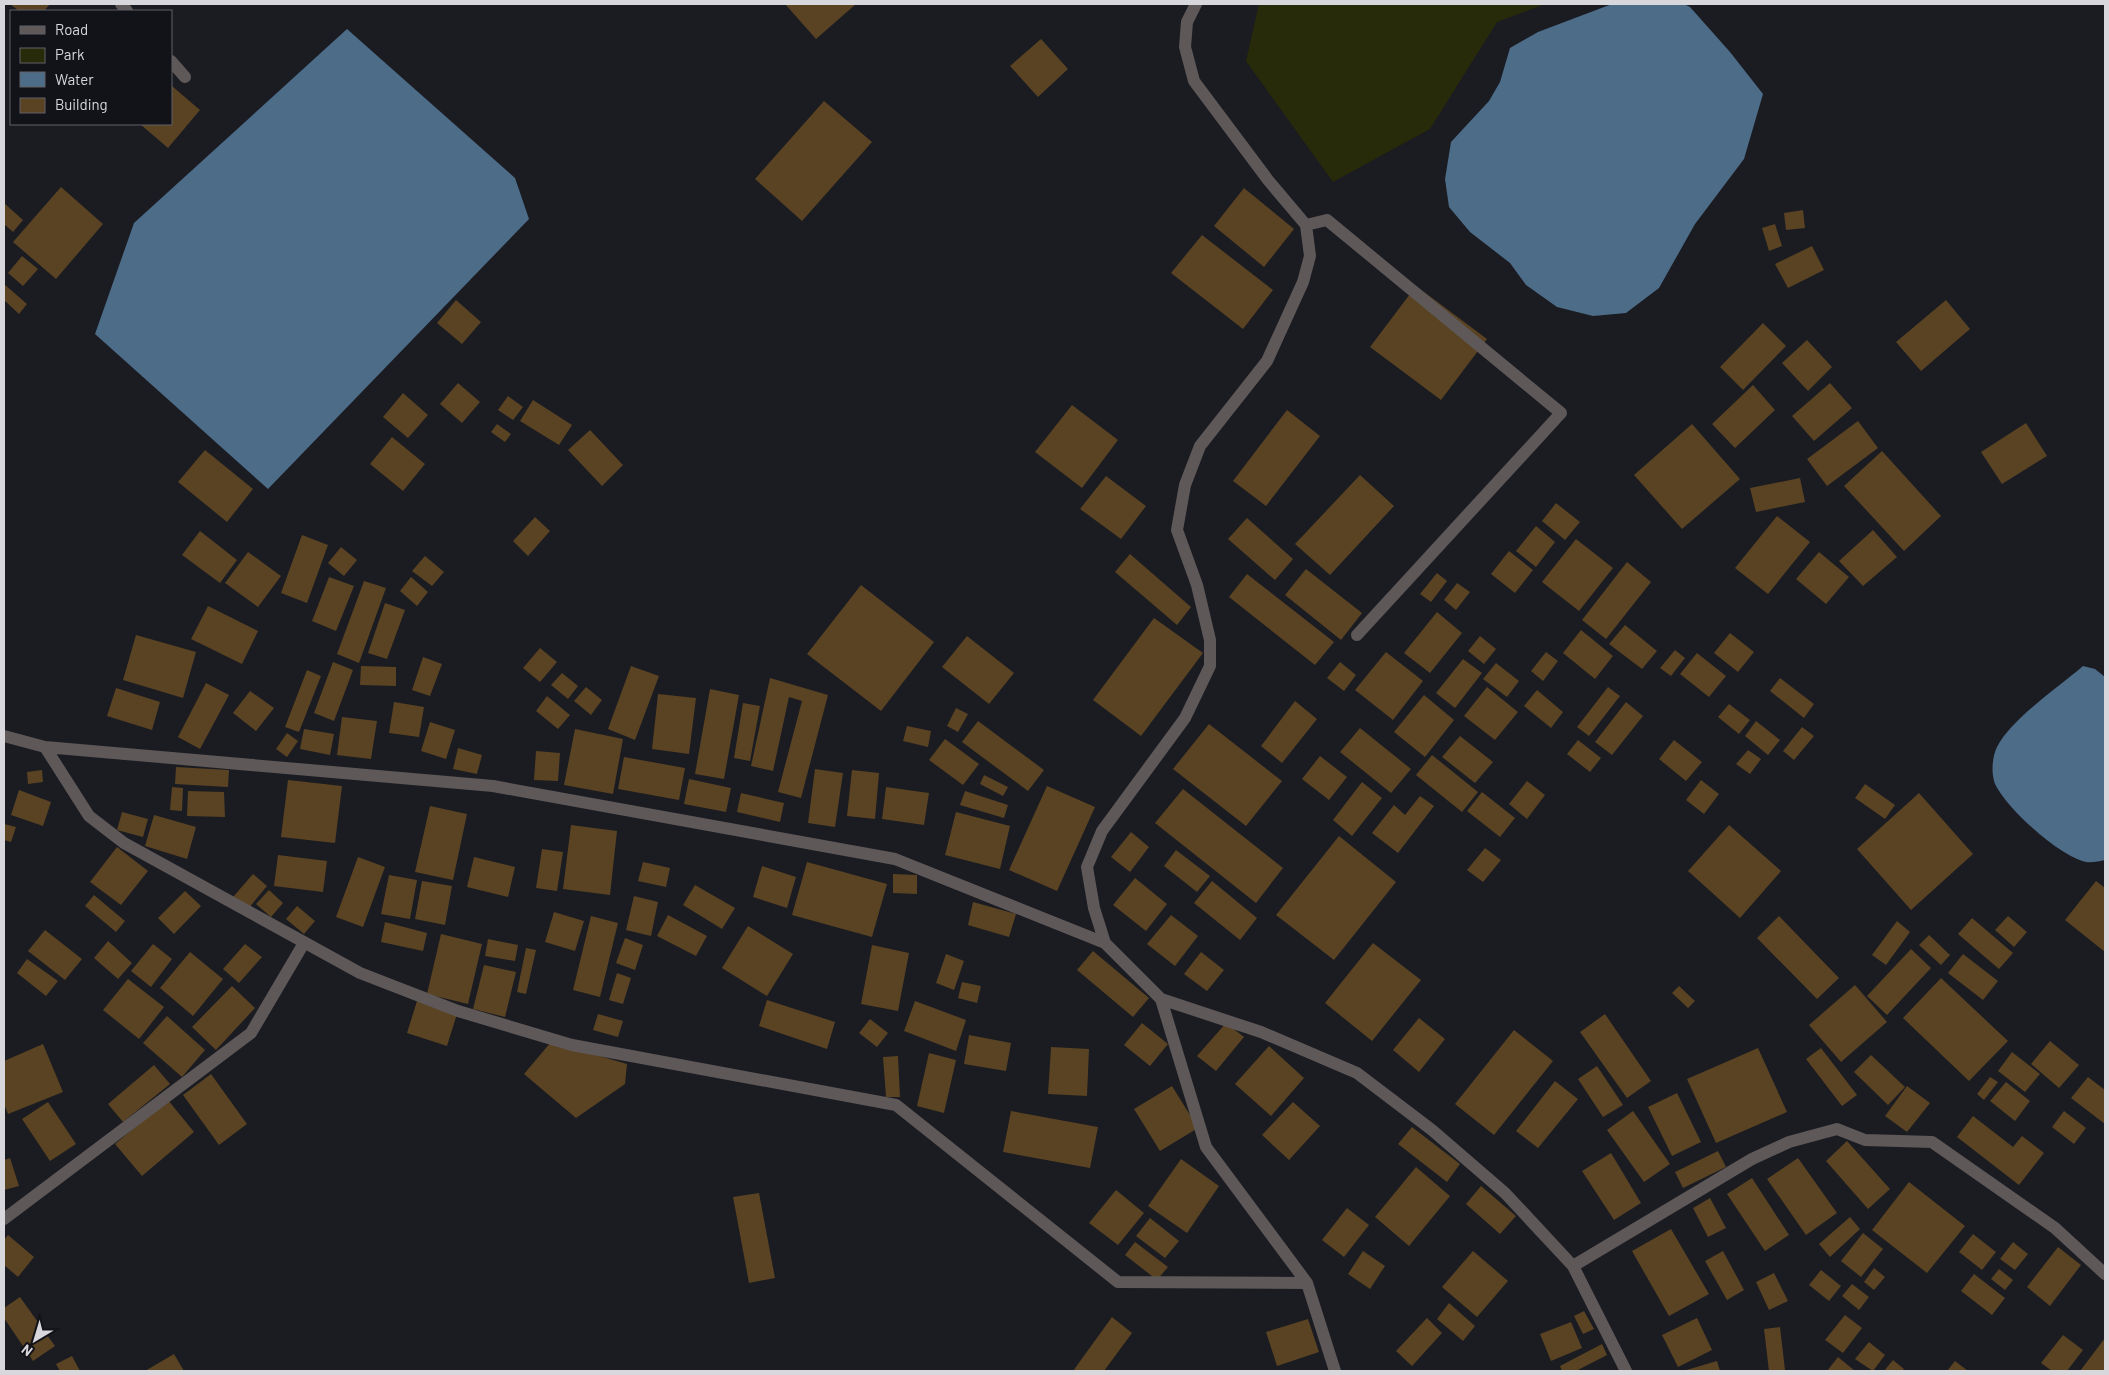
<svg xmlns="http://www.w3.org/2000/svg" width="2109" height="1375" font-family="Barlow,sans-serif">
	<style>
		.green { fill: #282b09 }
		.water { fill: #4c6c88 }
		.building { fill: #594322 }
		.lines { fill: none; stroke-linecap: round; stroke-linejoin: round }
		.minor { stroke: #5e5958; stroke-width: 12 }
	</style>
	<rect width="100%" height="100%" fill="#1b1b22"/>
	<path class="green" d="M1259 4H1545L1497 22 1430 129 1333 182 1246 61Z"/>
	<path class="water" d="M1612 4H1684L1690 7 1730 52 1763 94 1744 159 1695 224 1659 288 1626 313 1593 316 1557 307 1526 285 1510 263 1470 232 1449 207 1445 179 1451 142 1489 101 1500 82 1510 48 1538 32Z
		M347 29 515 178 529 219 268 489 95 334 134 223Z
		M2083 666 2095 669 2105 677V860C2100 861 2092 863 2086 862 2059 856 2007 809 1995 784 1991 773 1992 757 1997 747 2011 719 2059 687 2083 666Z"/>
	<path class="building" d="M10 4H50L44 11H19Z
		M785 4H856L816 39Z
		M1041 39 1068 69 1038 97 1010 66Z
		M172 86 200 110 168 148 140 124H171Z
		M824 101 872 142 802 221 755 179Z
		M61 187 103 224 56 279 13 242Z
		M1244 188 1294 229 1264 267 1214 226Z
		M4 203 23 220 13 232 4 224Z
		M1803 210 1805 228 1786 230 1784 213Z
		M1775 224 1782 246 1769 251 1762 228Z
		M1202 235 1273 290 1243 329 1171 273Z
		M1812 246 1824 270 1788 288 1775 264Z
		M22 256 38 269 23 286 8 273Z
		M4 284 27 304 19 314 4 300Z
		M1416 286 1487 339 1441 400 1370 347Z
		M456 300 481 322 462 344 437 323Z
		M1946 300 1970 329 1921 371 1896 342Z
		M1763 323 1786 346 1743 390 1720 367Z
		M1807 340 1832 367 1808 391 1782 363Z
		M458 383 480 402 462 423 440 404Z
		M1830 383 1852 408 1814 441 1792 416Z
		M1753 385 1775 410 1735 448 1712 424Z
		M403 393 428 415 408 438 383 417Z
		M508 396 523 407 513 420 498 410Z
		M533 400 572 425 559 445 520 421Z
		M1072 405 1118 440 1082 488 1035 452Z
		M1287 410 1320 436 1266 506 1233 481Z
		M1858 421 1878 448 1827 486 1807 459Z
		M2026 423 2047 456 2002 484 1981 452Z
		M497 424 511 434 505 442 491 432Z
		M1692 424 1740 479 1682 529 1634 475Z
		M590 430 623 465 602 486 568 450Z
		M392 437 425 464 403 491 370 464Z
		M205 450 253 489 227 522 178 482Z
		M1882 451 1941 516 1904 551 1844 486Z
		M1360 475 1394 506 1330 575 1295 544Z
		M1106 476 1146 506 1121 539 1080 509Z
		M1800 478 1805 502 1756 512 1750 488Z
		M1556 503 1580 522 1565 540 1542 521Z
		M1777 516 1810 542 1768 594 1735 568Z
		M535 517 550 531 528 556 513 541Z
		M1247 518 1293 559 1275 580 1228 539Z
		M1536 526 1555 542 1536 567 1516 551Z
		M1873 530 1897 557 1863 586 1839 561Z
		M200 531 237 560 220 583 182 555Z
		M302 535 328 545 307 603 281 593Z
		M1576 539 1613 568 1579 611 1542 582Z
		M341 547 357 560 344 576 328 563Z
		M1509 551 1533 570 1515 593 1491 574Z
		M248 552 281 576 258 607 225 583Z
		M1819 552 1849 577 1826 604 1796 579Z
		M1130 554 1191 607 1177 625 1115 572Z
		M425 556 444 572 432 586 412 571Z
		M1627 562 1651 582 1606 639 1582 620Z
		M1306 569 1362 613 1341 640 1285 595Z
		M1437 573 1447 581 1431 602 1420 594Z
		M1247 574 1334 642 1315 665 1229 597Z
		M329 577 354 586 336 631 312 621Z
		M411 577 428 592 417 606 400 591Z
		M364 581 386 588 359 663 337 654Z
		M1457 583 1470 592 1456 610 1444 600Z
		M861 585 934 642 881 711 807 654Z
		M385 603 405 610 387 659 368 653Z
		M208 606 258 631 242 664 191 639Z
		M1437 612 1462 633 1430 673 1404 653Z
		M1154 618 1203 653 1141 736 1093 700Z
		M1625 625 1657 651 1642 669 1609 644Z
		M1581 630 1613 656 1595 679 1563 653Z
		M1730 633 1754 652 1738 672 1714 653Z
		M136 635 196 652 183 698 123 680Z
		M967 636 1014 673 989 704 942 667Z
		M1480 636 1496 649 1484 664 1468 651Z
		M540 648 557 662 540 682 523 668Z
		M1675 650 1685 658 1671 676 1660 668Z
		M1386 652 1423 681 1393 720 1355 690Z
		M1546 652 1558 661 1543 681 1531 671Z
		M1697 653 1726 676 1709 697 1680 674Z
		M423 657 442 664 430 696 412 690Z
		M1463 659 1482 673 1455 708 1436 693Z
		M333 662 353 670 334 721 314 713Z
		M1340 662 1356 675 1344 691 1327 678Z
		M1496 663 1519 681 1507 697 1483 679Z
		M361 666 396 667V686L360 685Z
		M631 666 659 676 635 740 608 729Z
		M307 670 321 676 299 732 285 727Z
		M562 673 578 686 568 699 551 685Z
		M770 678 828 695 801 798 778 792 802 701 789 697 773 771 751 766Z
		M1780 678 1814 704 1804 718 1770 691Z
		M206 683 229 695 200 749 178 737Z
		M586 687 602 700 591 715 574 701Z
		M1487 687 1518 712 1495 740 1464 716Z
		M1608 687 1620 696 1589 736 1577 727Z
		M116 688 160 702 152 730 107 716Z
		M710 689 739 695 724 779 695 774Z
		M1537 690 1563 712 1551 728 1524 706Z
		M250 691 274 708 256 731 233 713Z
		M658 694 696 698 689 754 652 749Z
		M1424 695 1454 720 1425 757 1394 732Z
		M547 696 570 715 558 729 536 711Z
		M1295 701 1317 719 1282 763 1261 746Z
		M394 702 424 707 419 737 389 733Z
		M1626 702 1643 716 1612 755 1595 742Z
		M743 703 760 706 750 761 734 758Z
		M1729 704 1750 720 1739 734 1718 717Z
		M956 708 968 714 958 732 947 726Z
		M342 717 377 721 371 759 337 755Z
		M978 721 1044 770 1028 791 962 742Z
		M1756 721 1780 740 1768 755 1745 736Z
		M430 722 455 730 446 759 421 751Z
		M1209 724 1282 781 1246 826 1173 769Z
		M907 726 931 731 928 747 903 741Z
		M1802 727 1814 736 1794 760 1783 751Z
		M1360 728 1411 769 1391 793 1340 752Z
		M304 729 334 734 330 755 300 749Z
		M575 729 623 739 613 794 564 785Z
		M287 733 298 741 287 757 276 749Z
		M1460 736 1493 762 1475 783 1442 757Z
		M945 739 979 764 963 785 929 760Z
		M1578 740 1601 758 1590 772 1567 754Z
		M1674 740 1702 762 1686 781 1659 759Z
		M458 748 482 755 477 774 453 769Z
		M1748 750 1761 759 1750 774 1736 764Z
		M536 751 560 753 558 781 534 780Z
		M1432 755 1478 792 1462 812 1416 775Z
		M1320 756 1347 777 1329 800 1302 779Z
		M624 757 685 768 679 800 618 789Z
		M176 767 229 770 228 787 175 784Z
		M815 769 843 773 835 827 808 823Z
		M42 770 43 782 28 784 27 772Z
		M852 770 879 773 875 819 847 816Z
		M984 775 1008 787 1003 796 980 784Z
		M689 779 731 788 726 812 684 804Z
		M288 780 342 786 335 843 281 837Z
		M1701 780 1719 794 1704 814 1686 800Z
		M1527 781 1545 795 1527 819 1509 804Z
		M1362 782 1382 798 1352 836 1333 820Z
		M1865 784 1895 805 1885 819 1855 798Z
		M1047 786 1095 807 1057 891 1009 870Z
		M172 787 183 788 182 811 170 810Z
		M886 787 929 793 924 825 882 819Z
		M1183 789 1283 868 1256 903 1155 823Z
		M19 790 51 802 43 826 11 815Z
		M188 791 224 792 225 817 187 816Z
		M965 791 1008 805 1004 818 960 805Z
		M1482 792 1515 818 1500 837 1467 811Z
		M741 793 784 803 780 822 737 812Z
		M1919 793 1973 854 1911 910 1857 849Z
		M1420 796 1434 806 1398 853 1372 833 1394 805 1405 815Z
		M430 806 467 814 453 880 415 872Z
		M122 812 148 819 143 837 117 830Z
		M956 812 1010 826 1000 869 945 855Z
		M154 815 196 827 187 859 145 846Z
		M4 824 16 827 11 842 4 840Z
		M571 825 617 831 610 895 563 889Z
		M1729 825 1781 871 1740 918 1688 871Z
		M1131 832 1149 847 1130 872 1111 857Z
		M1339 836 1396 882 1334 960 1276 915Z
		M117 847 148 871 121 905 90 882Z
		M1485 848 1501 860 1483 882 1467 870Z
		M542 849 563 852 557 891 536 888Z
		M1176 850 1210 876 1197 892 1164 866Z
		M278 855 327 861 323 892 274 886Z
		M358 857 385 867 363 927 336 917Z
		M474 857 515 867 508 897 467 887Z
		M643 862 670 868 666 887 638 881Z
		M807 862 887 884 872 937 792 915Z
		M762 866 796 877 787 908 753 897Z
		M253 874 267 886 248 909 233 897Z
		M893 874 917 875V894L893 893Z
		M389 875 417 880 410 919 381 914Z
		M1135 878 1167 904 1146 931 1113 905Z
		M422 881 452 886 445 925 415 919Z
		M1212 881 1257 918 1240 940 1194 903Z
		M2096 881 2105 888V952L2065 920Z
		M695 885 735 908 722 929 683 905Z
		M269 890 283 903 271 917 256 904Z
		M185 891 201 906 174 934 158 918Z
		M94 895 125 921 116 932 85 906Z
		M634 896 658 902 651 936 626 930Z
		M973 902 1016 914 1009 937 968 925Z
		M297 906 315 921 304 934 286 919Z
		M554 912 584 921 575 951 545 942Z
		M668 915 707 936 696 956 657 936Z
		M1171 915 1198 936 1175 966 1147 944Z
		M591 916 618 923 600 997 573 990Z
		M1779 916 1839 978 1817 999 1757 938Z
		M2008 916 2027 932 2014 947 1995 930Z
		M1972 918 2013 953 1999 969 1958 934Z
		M1897 921 1910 932 1886 965 1872 955Z
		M385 922 427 933 423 951 381 942Z
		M748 926 793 954 767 996 722 968Z
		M45 930 82 959 65 980 28 951Z
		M441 934 482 944 468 1004 427 994Z
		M1929 935 1950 955 1941 965 1919 945Z
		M625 938 643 945 635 970 616 963Z
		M488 939 518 945 515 961 485 956Z
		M108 941 132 963 118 979 94 958Z
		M1373 943 1421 980 1372 1041 1325 1003Z
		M153 944 172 959 151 987 131 971Z
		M245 944 262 957 239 983 223 969Z
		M872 945 909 953 898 1011 861 1004Z
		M526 948 536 950 526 994 517 992Z
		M1911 949 1931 968 1887 1015 1867 996Z
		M1093 951 1149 998 1133 1017 1077 970Z
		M190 952 223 979 193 1016 160 988Z
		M1201 952 1224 970 1207 991 1184 974Z
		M946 954 964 961 954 990 936 983Z
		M1963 954 1998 981 1983 1000 1948 973Z
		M27 959 58 981 46 996 17 973Z
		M484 965 516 972 505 1017 473 1009Z
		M617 973 631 978 623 1004 609 1000Z
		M1941 978 2008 1041 1969 1081 1903 1018Z
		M128 979 164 1007 139 1039 103 1010Z
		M962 982 981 986 977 1003 958 998Z
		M1855 985 1887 1022 1841 1062 1809 1025Z
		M232 986 255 1008 216 1050 192 1027Z
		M1679 986 1695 1001 1688 1008 1672 993Z
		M767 1000 835 1022 827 1049 759 1026Z
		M417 1001 457 1014 447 1046 407 1033Z
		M915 1001 966 1020 956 1051 904 1031Z
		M598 1014 623 1021 618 1037 593 1030Z
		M1605 1014 1651 1081 1627 1098 1580 1032Z
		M167 1016 205 1050 182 1077 143 1043Z
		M1419 1018 1445 1039 1419 1072 1393 1050Z
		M870 1019 888 1033 877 1047 859 1033Z
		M1142 1023 1168 1044 1150 1066 1124 1045Z
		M1226 1023 1244 1037 1216 1071 1197 1056Z
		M1514 1030 1553 1061 1494 1135 1455 1104Z
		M969 1035 1011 1043 1006 1071 964 1064Z
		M2050 1041 2079 1065 2059 1088 2031 1064Z
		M551 1042 627 1064 625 1084 576 1118 524 1074Z
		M43 1044 63 1092 8 1114 4 1104V1061Z
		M1269 1046 1304 1078 1271 1116 1235 1084Z
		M1051 1047 1089 1049 1087 1096 1048 1094Z
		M1758 1048 1787 1112 1716 1143 1687 1079Z
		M1821 1048 1857 1095 1842 1106 1806 1059Z
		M2012 1052 2040 1074 2025 1092 1998 1071Z
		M929 1053 956 1060 944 1113 917 1106Z
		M1871 1055 1905 1087 1888 1105 1854 1072Z
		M898 1056 900 1097H886L883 1057Z
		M154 1065 170 1084 123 1122 108 1104Z
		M1597 1066 1623 1105 1603 1117 1578 1079Z
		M211 1074 247 1124 219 1145 183 1095Z
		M1990 1077 1998 1082 1984 1100 1977 1094Z
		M2088 1077 2105 1090V1124L2071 1098Z
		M1555 1081 1578 1099 1538 1148 1516 1131Z
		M2006 1082 2030 1101 2015 1121 1990 1101Z
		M1172 1086 1198 1128 1160 1151 1134 1109Z
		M1907 1086 1930 1103 1907 1132 1885 1116Z
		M1677 1093 1701 1142 1672 1156 1648 1107Z
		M168 1100 194 1132 142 1176 115 1144Z
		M48 1102 76 1144 50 1161 22 1119Z
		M1293 1102 1320 1126 1289 1160 1262 1135Z
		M1011 1111 1098 1127 1090 1168 1003 1152Z
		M1633 1111 1670 1164 1644 1182 1607 1130Z
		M2064 1111 2086 1128 2074 1144 2052 1127Z
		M1973 1116 2013 1147 2022 1136 2044 1153 2019 1185 1957 1137Z
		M1412 1127 1460 1164 1447 1182 1398 1144Z
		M1847 1141 1890 1189 1868 1209 1826 1161Z
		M1718 1151 1726 1167 1683 1188 1675 1172Z
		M1611 1153 1641 1203 1614 1220 1582 1171Z
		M10 1158 19 1186 4 1190V1160Z
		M1798 1158 1837 1213 1806 1235 1767 1179Z
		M1181 1159 1219 1186 1187 1233 1148 1206Z
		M1416 1167 1450 1196 1409 1246 1375 1217Z
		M1752 1178 1789 1235 1765 1251 1727 1194Z
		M1909 1182 1965 1226 1927 1273 1872 1230Z
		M1481 1186 1516 1216 1500 1234 1466 1204Z
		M1116 1190 1144 1213 1118 1245 1089 1223Z
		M759 1193 775 1278 749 1283 733 1197Z
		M1710 1198 1726 1228 1708 1237 1693 1208Z
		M1347 1208 1369 1225 1344 1257 1322 1240Z
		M1850 1217 1860 1229 1830 1257 1819 1244Z
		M1150 1218 1179 1241 1165 1258 1136 1236Z
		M1671 1229 1709 1294 1669 1316 1632 1251Z
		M1863 1233 1883 1249 1861 1277 1841 1261Z
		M1973 1234 1996 1252 1982 1270 1959 1252Z
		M8 1235 34 1257 18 1277 4 1265V1240Z
		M1135 1242 1168 1267 1157 1280 1125 1255Z
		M2013 1242 2028 1254 2015 1270 2000 1259Z
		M2058 1247 2081 1265 2050 1306 2027 1287Z
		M1363 1251 1385 1266 1370 1289 1348 1274Z
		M1473 1251 1508 1281 1477 1317 1442 1287Z
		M1723 1251 1744 1290 1727 1300 1705 1261Z
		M1874 1268 1885 1277 1874 1290 1864 1282Z
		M1999 1269 2013 1280 2005 1290 1991 1279Z
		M1821 1270 1841 1286 1829 1301 1809 1285Z
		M1774 1273 1788 1301 1769 1310 1756 1282Z
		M1974 1274 2005 1298 1992 1315 1961 1291Z
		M1852 1284 1869 1297 1859 1310 1842 1296Z
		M20 1297 55 1346 33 1361 4 1318V1308Z
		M1449 1303 1475 1326 1463 1341 1437 1319Z
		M1584 1311 1594 1329 1583 1334 1574 1316Z
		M1845 1315 1862 1328 1843 1353 1825 1340Z
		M1112 1317 1132 1333 1104 1371H1073Z
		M1427 1318 1442 1333 1412 1366 1396 1351Z
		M1697 1318 1712 1350 1678 1367 1662 1335Z
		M1308 1319 1319 1352 1277 1366 1266 1332Z
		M1571 1322 1582 1348 1551 1361 1540 1334Z
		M1780 1327 1785 1370 1769 1371 1764 1329Z
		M2063 1335 2083 1350 2067 1371H2052L2041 1363Z
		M2105 1338V1371H2080Z
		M1869 1342 1885 1355 1873 1371 1855 1359Z
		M1602 1344 1607 1355 1576 1371H1562L1560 1366Z
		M174 1354 184 1371H145Z
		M72 1356 80 1371H60L56 1364Z
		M1838 1357 1855 1371H1827Z
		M1893 1360 1904 1369 1902 1371H1884Z
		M1717 1361 1720 1371H1683Z
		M1955 1361 1968 1371H1947Z"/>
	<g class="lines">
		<path class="minor" d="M121 4 127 11
			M1196 4 1187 22 1185 47 1194 81 1268 180 1306 225 1310 256 1303 282 1267 361 1200 446 1185 485 1177 530 1197 585 1210 640V666L1185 718 1102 831 1087 867 1094 908 1105 943 1161 999 1261 1032 1357 1073 1432 1130 1505 1193 1573 1266 1626 1371
			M171 61 185 77
			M1306 225 1327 220 1561 413 1357 635
			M4 736 45 747 493 786 895 859 1105 943
			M45 747 89 816 124 843 360 973 458 1011 572 1045 896 1105 1118 1282 1307 1283
			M1161 999 1206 1147 1307 1283 1335 1371
			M4 1219 251 1033 304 943
			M1573 1266 1752 1159 1789 1142 1837 1129 1865 1140 1932 1142 2055 1228 2105 1274"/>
	</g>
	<rect width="2109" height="1375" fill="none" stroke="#d7d7dc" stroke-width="10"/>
	<rect x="10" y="10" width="162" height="115" fill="#121219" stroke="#616167"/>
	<rect x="20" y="26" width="25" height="8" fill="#5e5958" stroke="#616167"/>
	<text x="55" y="35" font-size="15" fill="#d7d7dc">Road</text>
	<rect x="20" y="48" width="25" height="15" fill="#282b09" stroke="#616167"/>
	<text x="55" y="60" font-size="15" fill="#d7d7dc">Park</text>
	<rect x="20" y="72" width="25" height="15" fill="#4c6c88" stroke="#616167"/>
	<text x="55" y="85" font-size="15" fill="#d7d7dc">Water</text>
	<rect x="20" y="98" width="25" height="15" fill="#594322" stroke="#616167"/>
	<text x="55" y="110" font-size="15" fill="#d7d7dc">Building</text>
	<g transform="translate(35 1340) rotate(218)" stroke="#121219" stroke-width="4" paint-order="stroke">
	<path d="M0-4L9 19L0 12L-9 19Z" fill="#d7d7dc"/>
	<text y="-8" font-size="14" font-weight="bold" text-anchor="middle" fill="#d7d7dc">N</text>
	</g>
</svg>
